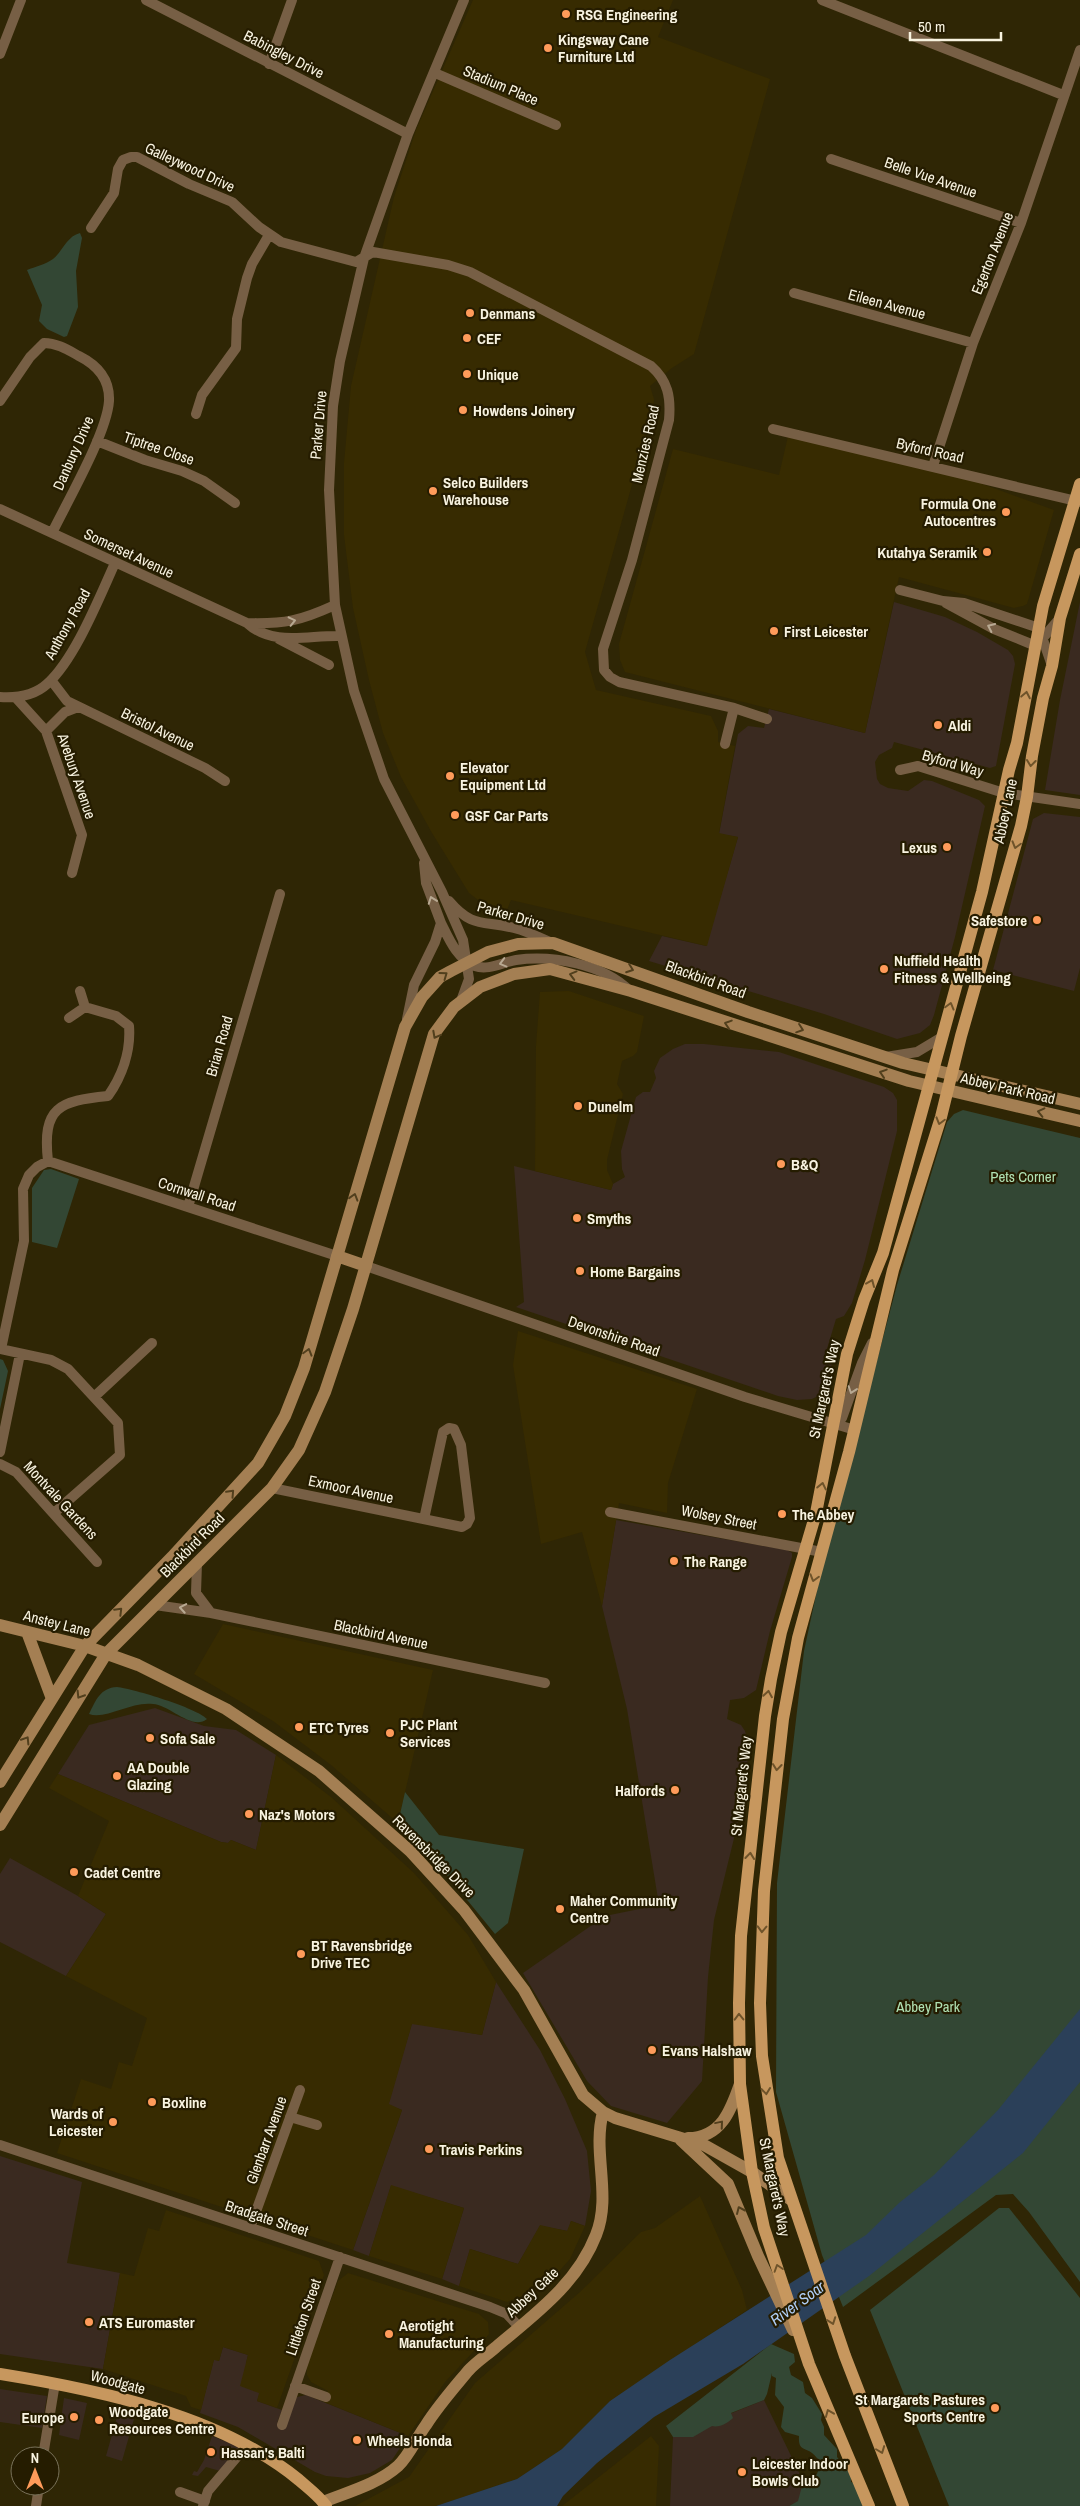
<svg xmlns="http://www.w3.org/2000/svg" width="1080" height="2506" font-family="'Archivo Narrow',sans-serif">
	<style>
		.commercial { fill: #3a2a20 }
		.built { fill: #372b01 }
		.green { fill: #334734 }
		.water { fill: #2b4059 }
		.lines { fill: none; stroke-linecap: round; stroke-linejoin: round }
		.street { stroke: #775f45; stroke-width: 10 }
		.secondary { stroke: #a47f53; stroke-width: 12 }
		.primary { stroke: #c7975e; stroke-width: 12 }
		.oneway { stroke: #b8a992 }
		.oneway2 { stroke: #6e532a }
		.oneway3 { stroke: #513f1d }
		.poi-dot { fill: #ff9b5a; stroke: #251c00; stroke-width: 2 }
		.labels { text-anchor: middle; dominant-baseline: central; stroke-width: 4.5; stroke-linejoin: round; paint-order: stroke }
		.poi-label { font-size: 15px; font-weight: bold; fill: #f8f3e0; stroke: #251c00; text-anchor: start }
		.street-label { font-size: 15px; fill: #f8f3e0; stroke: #251c00 }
		.park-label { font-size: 15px; fill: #b0e1b3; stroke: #251c00 }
		.water-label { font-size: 16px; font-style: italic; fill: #afcef6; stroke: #251c00 }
	</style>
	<rect width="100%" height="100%" fill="#2f2605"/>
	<path class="commercial" d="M894 602 945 617 977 632 1008 650 1013 656 1015 664 996 766 990 768 894 742 892 748 879 755 875 762 877 779 880 784 888 788 908 791 924 780 932 781 979 800 985 806 955 937 934 1015 930 1025 920 1033 897 1039 824 1014 649 961 662 936 706 946 738 837 719 834 738 734 748 726 764 728 769 709 865 733Z
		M1080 602V795L1045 790 1060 700Z
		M1044 813 1080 817V968L1074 991 993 970 1033 819Z
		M685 1044H704L779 1052 884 1087 893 1093 897 1100V1131L865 1260 852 1303 844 1316 836 1319 826 1352 832 1363 829 1382 822 1394 812 1399 797 1400 778 1396 516 1307 524 1302 514 1166 611 1190 613 1184 625 1177 622 1169 621 1151 636 1097 643 1092H650L656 1078 654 1071 660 1058 673 1049Z
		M616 1520 787 1550 792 1553V1557L770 1631 756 1690 744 1698 730 1700 727 1719 741 1725 745 1731 748 1744 747 1769 738 1822 714 1920 708 1977 702 2081 667 2123 611 2106 587 2081 523 1973 605 1916 659 1905 627 1709 602 1606Z
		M155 1708 204 1726 236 1730 276 1755 256 1850 231 1840 228 1843 221 1842 58 1774 89 1725Z
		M10 1858 78 1896 106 1914 66 1976 0 1942V1874Z
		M496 1982 540 2050 565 2099 587 2151 591 2191 585 2226 571 2221 568 2231 540 2226 518 2264 470 2249 459 2286 442 2279 464 2208 391 2186 369 2256 353 2250 402 2110 388 2105 412 2023 482 2035Z
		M0 2156 82 2182 67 2263 120 2273 103 2369 0 2354Z
		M223 2347 248 2355 246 2363 260 2393 257 2401 282 2410 277 2423 297 2397 306 2395 408 2436 392 2460 370 2473 348 2478 326 2476 315 2472 238 2427 200 2413 214 2359 219 2361Z
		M0 2389 47 2396 42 2428 0 2422Z
		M64 2398 87 2403 79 2440 59 2435Z
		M764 2400 810 2495 789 2506H670L673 2437Z
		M127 2409 136 2412 122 2461 106 2456 117 2417Z
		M212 2436 240 2447 220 2471 206 2467 198 2476 192 2475 194 2471 197 2472 204 2460Z"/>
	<path class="built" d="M473 0H673L658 37 770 79 694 354 672 368 650 386 654 399 653 410 585 652 596 690 711 716 718 731V742L735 746 719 833 738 837 707 946 511 900 506 912 486 906 469 893 432 833 401 777 383 733 369 680 353 608 344 535V463L351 386 394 197 416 130Z
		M789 432 933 466 1054 510 1027 604 1023 606 1014 608 899 577 865 733 625 672 620 660 619 644 673 449 779 475Z
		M569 991 644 1016 637 1052 633 1056 622 1061 617 1084 623 1094 607 1160V1170L613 1184 611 1190 535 1171 536 1046 540 992Z
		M518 1331 697 1389 668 1483 667 1513 619 1503 602 1606 582 1532 541 1544 513 1365Z
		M223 1624 433 1670 398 1823 331 1765 273 1721 194 1674Z
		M276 1755 331 1797 414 1873 468 1935 496 1982 482 2035 412 2024 389 2104 402 2110 353 2250 57 2153 81 2079 111 2089 119 2062 132 2066 147 2018 66 1976 106 1914 78 1896 109 1821 49 1788 58 1774 221 1842 228 1843 231 1840 256 1850Z
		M391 2185 464 2208 442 2279 369 2256Z
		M700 2196 742 2290 747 2310 610 2401 562 2449 517 2479 436 2506H355L409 2477 475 2383 580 2292 641 2232 655 2228Z
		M166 2210 319 2261 324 2275 277 2408 257 2401 259 2393 240 2386 248 2355 223 2347 219 2361 214 2360 201 2410 191 2407 186 2396 103 2369 120 2273 134 2276 148 2228 159 2231Z
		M571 2221 585 2226 570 2259 545 2287 507 2302 459 2286 470 2249 518 2264 540 2225 567 2231Z
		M348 2273 479 2314 488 2322 489 2334 485 2339 445 2382 408 2436 324 2402 328 2391 311 2382 307 2375V2366L338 2281Z
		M651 2436 659 2446 656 2506H562Z"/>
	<path class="green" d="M80 233 82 238 76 271 78 307 67 336 64 337 47 329 39 321 42 305 27 270C35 267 46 264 53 259 62 252 67 236 80 233Z
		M963 1110 1080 1138V2282L1029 2212 1013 2194 996 2195 843 2307 822 2255 776 2092 777 1883 804 1651 822 1567 897 1285 947 1122 954 1114Z
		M51 1169 79 1179 57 1248 32 1242V1188L44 1170Z
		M0 1359 3 1360 8 1371 0 1409Z
		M117 1687C134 1689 197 1708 207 1719 192 1731 170 1705 153 1704 131 1701 106 1720 89 1714 96 1700 100 1688 117 1687Z
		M405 1792 439 1835 524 1849 508 1923 495 1934 441 1868 398 1823Z
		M999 2208H1009L1080 2298V2506H949L870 2310Z
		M771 2344 794 2354 795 2362 789 2367 791 2375 803 2382 805 2393 812 2398 822 2414 821 2420 824 2427V2435L837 2449V2457L851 2474V2482L857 2484 867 2506H789L798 2501 802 2486 817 2474 821 2462C817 2459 816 2456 812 2453 805 2447 798 2451 799 2436L785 2432 781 2427 784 2407 775 2395 776 2378 772 2376V2373L767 2394 764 2400 731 2413 733 2418C728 2423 719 2428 712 2426L693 2437H673L666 2426Z"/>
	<path class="water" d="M1080 2009V2082L1023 2153 869 2276 743 2364 654 2417 597 2463 563 2496 557 2506H436L517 2479 562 2449 610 2401 670 2360 866 2235 899 2203 934 2175 998 2110Z"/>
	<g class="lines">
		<path class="street" d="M146 0 408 134
			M822 0 1063 95
			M0 54 21 0
			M269 64 292 0
			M435 73 556 125
			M831 159 1021 223
			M91 228 114 193 118 169 123 160 131 157H137L189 184 232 202 259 227 281 242 356 262 373 252 448 265 470 272 651 366C668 381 671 397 669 420L632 560 603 649 604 670 610 677 619 682 734 708 767 719
			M794 293 973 343
			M0 401 30 357 44 343C57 343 68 350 79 356 97 365 110 379 109 401 107 433 67 502 52 533
			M196 414 202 395 236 348 237 319 247 278 252 264 269 235
			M773 429 1080 502
			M97 441 145 460 182 471 204 481 235 503
			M933 466 973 343 1021 223 1080 50
			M0 509 247 623C273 647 308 635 340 636
			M900 590 943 601 964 603 1039 628 1052 666
			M946 603 994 629 1036 646 1060 618
			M247 623C285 624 300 621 335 605
			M279 639 329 665
			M51 680 67 701 205 768 225 781
			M0 697C17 698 34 696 47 684 75 659 99 598 115 563
			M16 698 46 731 82 835 72 873
			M46 731 65 712 78 707
			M725 744 734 708
			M900 770 918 766 1004 793 1080 804
			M449 901C473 929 483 920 514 928 526 931 539 937 550 942
			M441 923C449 939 457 959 475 966 488 971 503 962 516 960 553 955 603 964 630 991
			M461 1001 469 979 463 940 442 892 384 779 354 691 335 605 329 490 333 406 340 361 364 258 408 134 464 0
			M69 1018 85 1007 80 991
			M407 1019 414 985 435 942 441 923 426 883 424 863
			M886 1057 917 1052 942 1037
			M48 1161 337 1256
			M188 1207 280 894
			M366 1266 745 1397 855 1430
			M0 1349 51 1360 68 1369 118 1423 120 1455 54 1513
			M1 1349 24 1241 23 1189 29 1175 37 1167 48 1161C42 1107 59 1101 108 1096 122 1076 131 1051 129 1026L116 1016 85 1007
			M94 1397 152 1343
			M832 1422 842 1418 862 1363 872 1343
			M0 1452 20 1354
			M0 1464 16 1472 97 1562
			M272 1488 462 1527 467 1524 470 1518 461 1445 454 1429 449 1428 443 1432 424 1519
			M610 1512 822 1552
			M197 1563 196 1593 211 1613
			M155 1605 211 1613 545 1683
			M290 2117 317 2125
			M0 2145 490 2307 507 2314 519 2327
			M250 2228 300 2090
			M295 2386 326 2397
			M282 2425 340 2257
			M43 2456 55 2383
			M180 2492 205 2501
			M36 2506 39 2486
			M203 2506 208 2491 247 2445"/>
		<path class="secondary" d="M337 1256 366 1266
			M0 1625 85 1646 138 1665 226 1709 319 1771 410 1851 464 1910 524 1990 583 2095 603 2112 615 2118 704 2145 752 2172 790 2199
			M27 1632 52 1699
			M0 1782 85 1646 172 1557 258 1463 285 1416 304 1368 405 1027 422 997 440 977 451 971 488 952 518 944 553 943 748 1012 903 1063 1080 1104
			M0 1825 106 1654 272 1488 299 1450 325 1392 353 1309 434 1034 454 1007 480 987 514 974 550 969 631 991 909 1081 1080 1121
			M688 2138C721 2138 731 2110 740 2084
			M681 2140 728 2184 758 2256 793 2330
			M323 2502C348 2492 378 2484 398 2466 409 2456 417 2437 426 2425 438 2406 453 2389 468 2371 476 2362 487 2355 496 2347 535 2314 577 2284 596 2235 612 2195 592 2153 603 2112"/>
		<path class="primary" d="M0 2374C99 2390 220 2415 299 2480 308 2488 319 2496 326 2506
			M869 2506 809 2364 764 2228 752 2172 740 2084 739 2003 741 1936 765 1716 771 1679 781 1632 816 1513 847 1354 864 1300 883 1253 982 892 1009 770 1017 743 1043 606 1080 484
			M903 2506 845 2356 778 2158 762 2056 760 2003 764 1891 783 1719 798 1638 849 1452 893 1270 941 1117 961 1036 1021 826 1027 797 1032 756 1043 698 1052 666 1060 618 1080 554"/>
	</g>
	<defs><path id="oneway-chevron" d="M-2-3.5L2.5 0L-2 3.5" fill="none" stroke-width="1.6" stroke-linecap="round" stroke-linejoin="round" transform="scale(1.25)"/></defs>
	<g class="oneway">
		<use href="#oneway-chevron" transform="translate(292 621) rotate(-13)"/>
		<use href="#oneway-chevron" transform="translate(991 627) rotate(-155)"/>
		<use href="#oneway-chevron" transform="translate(432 900) rotate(-110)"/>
		<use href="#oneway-chevron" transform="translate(503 963) rotate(165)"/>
		<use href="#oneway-chevron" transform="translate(852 1390) rotate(109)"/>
		<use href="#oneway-chevron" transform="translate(183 1608) rotate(-170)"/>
	</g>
	<g class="oneway2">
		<use href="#oneway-chevron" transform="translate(1026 695) rotate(-79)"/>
		<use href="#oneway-chevron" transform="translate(1031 763) rotate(97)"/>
		<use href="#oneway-chevron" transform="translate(1016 845) rotate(106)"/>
		<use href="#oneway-chevron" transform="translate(950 1006) rotate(-75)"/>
		<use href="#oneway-chevron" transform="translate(940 1121) rotate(106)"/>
		<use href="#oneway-chevron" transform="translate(871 1283) rotate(-67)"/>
		<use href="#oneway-chevron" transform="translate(822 1486) rotate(-78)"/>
		<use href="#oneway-chevron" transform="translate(814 1578) rotate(106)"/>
		<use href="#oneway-chevron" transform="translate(768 1694) rotate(-81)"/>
		<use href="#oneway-chevron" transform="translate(777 1767) rotate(96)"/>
		<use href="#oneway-chevron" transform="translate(750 1856) rotate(-84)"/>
		<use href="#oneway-chevron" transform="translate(762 1929) rotate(92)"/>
		<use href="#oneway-chevron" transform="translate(739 2017) rotate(-91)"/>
		<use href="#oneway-chevron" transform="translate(766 2091) rotate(83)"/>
		<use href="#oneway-chevron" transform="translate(778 2268) rotate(-108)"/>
		<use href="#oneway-chevron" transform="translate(832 2321) rotate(70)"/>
		<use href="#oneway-chevron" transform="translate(829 2413) rotate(-112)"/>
		<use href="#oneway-chevron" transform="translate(881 2450) rotate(69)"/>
	</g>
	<g class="oneway3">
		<use href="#oneway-chevron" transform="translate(630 969) rotate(20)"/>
		<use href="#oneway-chevron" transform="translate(444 975) rotate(-36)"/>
		<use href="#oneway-chevron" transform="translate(573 975) rotate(-165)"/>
		<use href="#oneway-chevron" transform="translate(728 1024) rotate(-162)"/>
		<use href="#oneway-chevron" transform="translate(800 1029) rotate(19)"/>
		<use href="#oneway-chevron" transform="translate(436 1035) rotate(118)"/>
		<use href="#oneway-chevron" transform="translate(883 1073) rotate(-162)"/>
		<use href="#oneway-chevron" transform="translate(1041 1112) rotate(-167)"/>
		<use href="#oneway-chevron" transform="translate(354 1197) rotate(-73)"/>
		<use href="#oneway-chevron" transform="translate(308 1352) rotate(-74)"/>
		<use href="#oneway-chevron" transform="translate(231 1493) rotate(-47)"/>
		<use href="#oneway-chevron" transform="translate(119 1611) rotate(-45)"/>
		<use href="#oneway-chevron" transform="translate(80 1695) rotate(122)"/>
		<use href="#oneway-chevron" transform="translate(26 1740) rotate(-58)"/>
		<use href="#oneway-chevron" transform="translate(720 2124) rotate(-50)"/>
		<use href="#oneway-chevron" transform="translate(740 2210) rotate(-114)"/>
	</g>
	<g class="poi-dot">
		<circle cx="566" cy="14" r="5"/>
		<circle cx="548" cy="48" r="5"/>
		<circle cx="470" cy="313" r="5"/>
		<circle cx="467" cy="338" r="5"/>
		<circle cx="467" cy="374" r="5"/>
		<circle cx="463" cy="410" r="5"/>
		<circle cx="433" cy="491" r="5"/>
		<circle cx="1006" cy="512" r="5"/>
		<circle cx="987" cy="552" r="5"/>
		<circle cx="774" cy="631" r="5"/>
		<circle cx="938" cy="725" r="5"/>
		<circle cx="450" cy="776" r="5"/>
		<circle cx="455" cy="815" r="5"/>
		<circle cx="947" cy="847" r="5"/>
		<circle cx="1037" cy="920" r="5"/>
		<circle cx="884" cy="969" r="5"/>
		<circle cx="578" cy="1106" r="5"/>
		<circle cx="781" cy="1164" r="5"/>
		<circle cx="577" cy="1218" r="5"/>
		<circle cx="580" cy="1271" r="5"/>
		<circle cx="782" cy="1514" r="5"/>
		<circle cx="674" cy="1561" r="5"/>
		<circle cx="299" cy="1727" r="5"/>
		<circle cx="390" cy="1733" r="5"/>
		<circle cx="150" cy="1738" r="5"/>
		<circle cx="117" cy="1776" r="5"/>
		<circle cx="675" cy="1790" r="5"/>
		<circle cx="249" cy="1814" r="5"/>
		<circle cx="74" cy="1872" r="5"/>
		<circle cx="560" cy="1909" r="5"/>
		<circle cx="301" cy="1954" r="5"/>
		<circle cx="652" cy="2050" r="5"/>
		<circle cx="152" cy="2102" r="5"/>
		<circle cx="113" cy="2122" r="5"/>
		<circle cx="429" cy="2149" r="5"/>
		<circle cx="89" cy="2322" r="5"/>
		<circle cx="389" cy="2334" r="5"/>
		<circle cx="995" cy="2408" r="5"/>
		<circle cx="74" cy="2417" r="5"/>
		<circle cx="99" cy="2420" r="5"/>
		<circle cx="357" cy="2440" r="5"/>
		<circle cx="211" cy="2452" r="5"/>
		<circle cx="742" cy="2472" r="5"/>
	</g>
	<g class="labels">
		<g class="poi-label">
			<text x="576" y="14">RSG Engineering</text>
			<text x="558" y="39">Kingsway Cane<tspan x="558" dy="17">Furniture Ltd</tspan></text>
			<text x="480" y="313">Denmans</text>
			<text x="477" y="338">CEF</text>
			<text x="477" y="374">Unique</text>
			<text x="473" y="410">Howdens Joinery</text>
			<text x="443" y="482">Selco Builders<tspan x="443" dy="17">Warehouse</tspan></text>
			<text x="996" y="503" text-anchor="end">Formula One<tspan x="996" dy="17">Autocentres</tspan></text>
			<text x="977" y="552" text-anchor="end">Kutahya Seramik</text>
			<text x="784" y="631">First Leicester</text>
			<text x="948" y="725">Aldi</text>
			<text x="460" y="767">Elevator<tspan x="460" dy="17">Equipment Ltd</tspan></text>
			<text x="465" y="815">GSF Car Parts</text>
			<text x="937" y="847" text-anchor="end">Lexus</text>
			<text x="1027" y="920" text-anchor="end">Safestore</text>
			<text x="894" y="960">Nuffield Health<tspan x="894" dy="17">Fitness &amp; Wellbeing</tspan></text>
			<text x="588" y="1106">Dunelm</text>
			<text x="791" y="1164">B&amp;Q</text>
			<text x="587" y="1218">Smyths</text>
			<text x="590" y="1271">Home Bargains</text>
			<text x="792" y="1514">The Abbey</text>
			<text x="684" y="1561">The Range</text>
			<text x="400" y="1724">PJC Plant<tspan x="400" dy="17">Services</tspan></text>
			<text x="309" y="1727">ETC Tyres</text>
			<text x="160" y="1738">Sofa Sale</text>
			<text x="127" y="1767">AA Double<tspan x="127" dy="17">Glazing</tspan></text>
			<text x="665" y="1790" text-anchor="end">Halfords</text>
			<text x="259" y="1814">Naz's Motors</text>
			<text x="84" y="1872">Cadet Centre</text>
			<text x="570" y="1900">Maher Community<tspan x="570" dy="17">Centre</tspan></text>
			<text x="311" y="1945">BT Ravensbridge<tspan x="311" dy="17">Drive TEC</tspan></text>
			<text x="662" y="2050">Evans Halshaw</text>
			<text x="162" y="2102">Boxline</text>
			<text x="103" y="2113" text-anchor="end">Wards of<tspan x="103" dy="17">Leicester</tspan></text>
			<text x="439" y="2149">Travis Perkins</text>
			<text x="99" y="2322">ATS Euromaster</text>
			<text x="399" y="2325">Aerotight<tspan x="399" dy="17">Manufacturing</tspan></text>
			<text x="985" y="2399" text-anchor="end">St Margarets Pastures<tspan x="985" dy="17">Sports Centre</tspan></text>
			<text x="109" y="2411">Woodgate<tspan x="109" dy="17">Resources Centre</tspan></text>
			<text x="64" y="2417" text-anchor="end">Europe</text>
			<text x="367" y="2440">Wheels Honda</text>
			<text x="221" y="2452">Hassan's Balti</text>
			<text x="752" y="2463">Leicester Indoor<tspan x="752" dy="17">Bowls Club</tspan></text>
		</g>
		<g class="street-label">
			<text transform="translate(284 54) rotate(27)">Babingley Drive</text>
			<text transform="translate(501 85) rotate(23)">Stadium Place</text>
			<text transform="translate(190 167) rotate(25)">Galleywood Drive</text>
			<text transform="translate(931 177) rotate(19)">Belle Vue Avenue</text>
			<text transform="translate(992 253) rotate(-68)">Egerton Avenue</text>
			<text transform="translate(887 304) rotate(15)">Eileen Avenue</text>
			<text transform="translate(318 425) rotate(-85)">Parker Drive</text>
			<text transform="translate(645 444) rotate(-77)">Menzies Road</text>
			<text transform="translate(159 448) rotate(19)">Tiptree Close</text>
			<text transform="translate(930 450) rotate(13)">Byford Road</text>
			<text transform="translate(73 453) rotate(-66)">Danbury Drive</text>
			<text transform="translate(129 553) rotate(25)">Somerset Avenue</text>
			<text transform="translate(67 624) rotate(-61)">Anthony Road</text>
			<text transform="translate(158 729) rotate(26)">Bristol Avenue</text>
			<text transform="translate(953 763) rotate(16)">Byford Way</text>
			<text transform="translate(77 776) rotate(71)">Avebury Avenue</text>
			<text transform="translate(1005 811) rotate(-78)">Abbey Lane</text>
			<text transform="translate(511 915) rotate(16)">Parker Drive</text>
			<text transform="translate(706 979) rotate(20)">Blackbird Road</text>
			<text transform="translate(219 1046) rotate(-74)">Brian Road</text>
			<text transform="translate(1008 1088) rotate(13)">Abbey Park Road</text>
			<text transform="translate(197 1194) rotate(18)">Cornwall Road</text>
			<text transform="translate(614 1336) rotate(19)">Devonshire Road</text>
			<text transform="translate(824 1389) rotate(-78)">St Margaret's Way</text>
			<text transform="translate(351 1489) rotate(12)">Exmoor Avenue</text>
			<text transform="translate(61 1500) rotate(47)">Montvale Gardens</text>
			<text transform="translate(719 1517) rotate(11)">Wolsey Street</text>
			<text transform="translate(192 1545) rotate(-45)">Blackbird Road</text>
			<text transform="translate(57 1623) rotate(14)">Anstey Lane</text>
			<text transform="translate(381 1634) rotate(12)">Blackbird Avenue</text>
			<text transform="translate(741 1786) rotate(-84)">St Margaret's Way</text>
			<text transform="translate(434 1856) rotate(45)">Ravensbridge Drive</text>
			<text transform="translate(266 2140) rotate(-70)">Glenbarr Avenue</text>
			<text transform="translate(775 2187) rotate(78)">St Margaret's Way</text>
			<text transform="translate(267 2218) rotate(18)">Bradgate Street</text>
			<text transform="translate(532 2292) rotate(-43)">Abbey Gate</text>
			<text transform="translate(303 2317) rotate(-71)">Littleton Street</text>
			<text transform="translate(118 2382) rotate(15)">Woodgate</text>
		</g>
		<g class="park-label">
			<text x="1023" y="1176">Pets Corner</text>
			<text x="928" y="2006">Abbey Park</text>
		</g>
		<g class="water-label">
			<text transform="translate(797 2303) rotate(-36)">River Soar</text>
		</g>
	</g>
	<g transform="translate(35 2471)"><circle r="24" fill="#251c00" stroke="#79725a"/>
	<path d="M0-4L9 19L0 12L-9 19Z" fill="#ff9b5a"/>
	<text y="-8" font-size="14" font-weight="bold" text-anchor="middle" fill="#f8f3e0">N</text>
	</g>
	<path d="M910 32v8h91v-8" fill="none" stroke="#f8f3e0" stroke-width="2.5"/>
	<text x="918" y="32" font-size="15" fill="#f8f3e0" stroke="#251c00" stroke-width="4" paint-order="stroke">50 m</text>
</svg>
